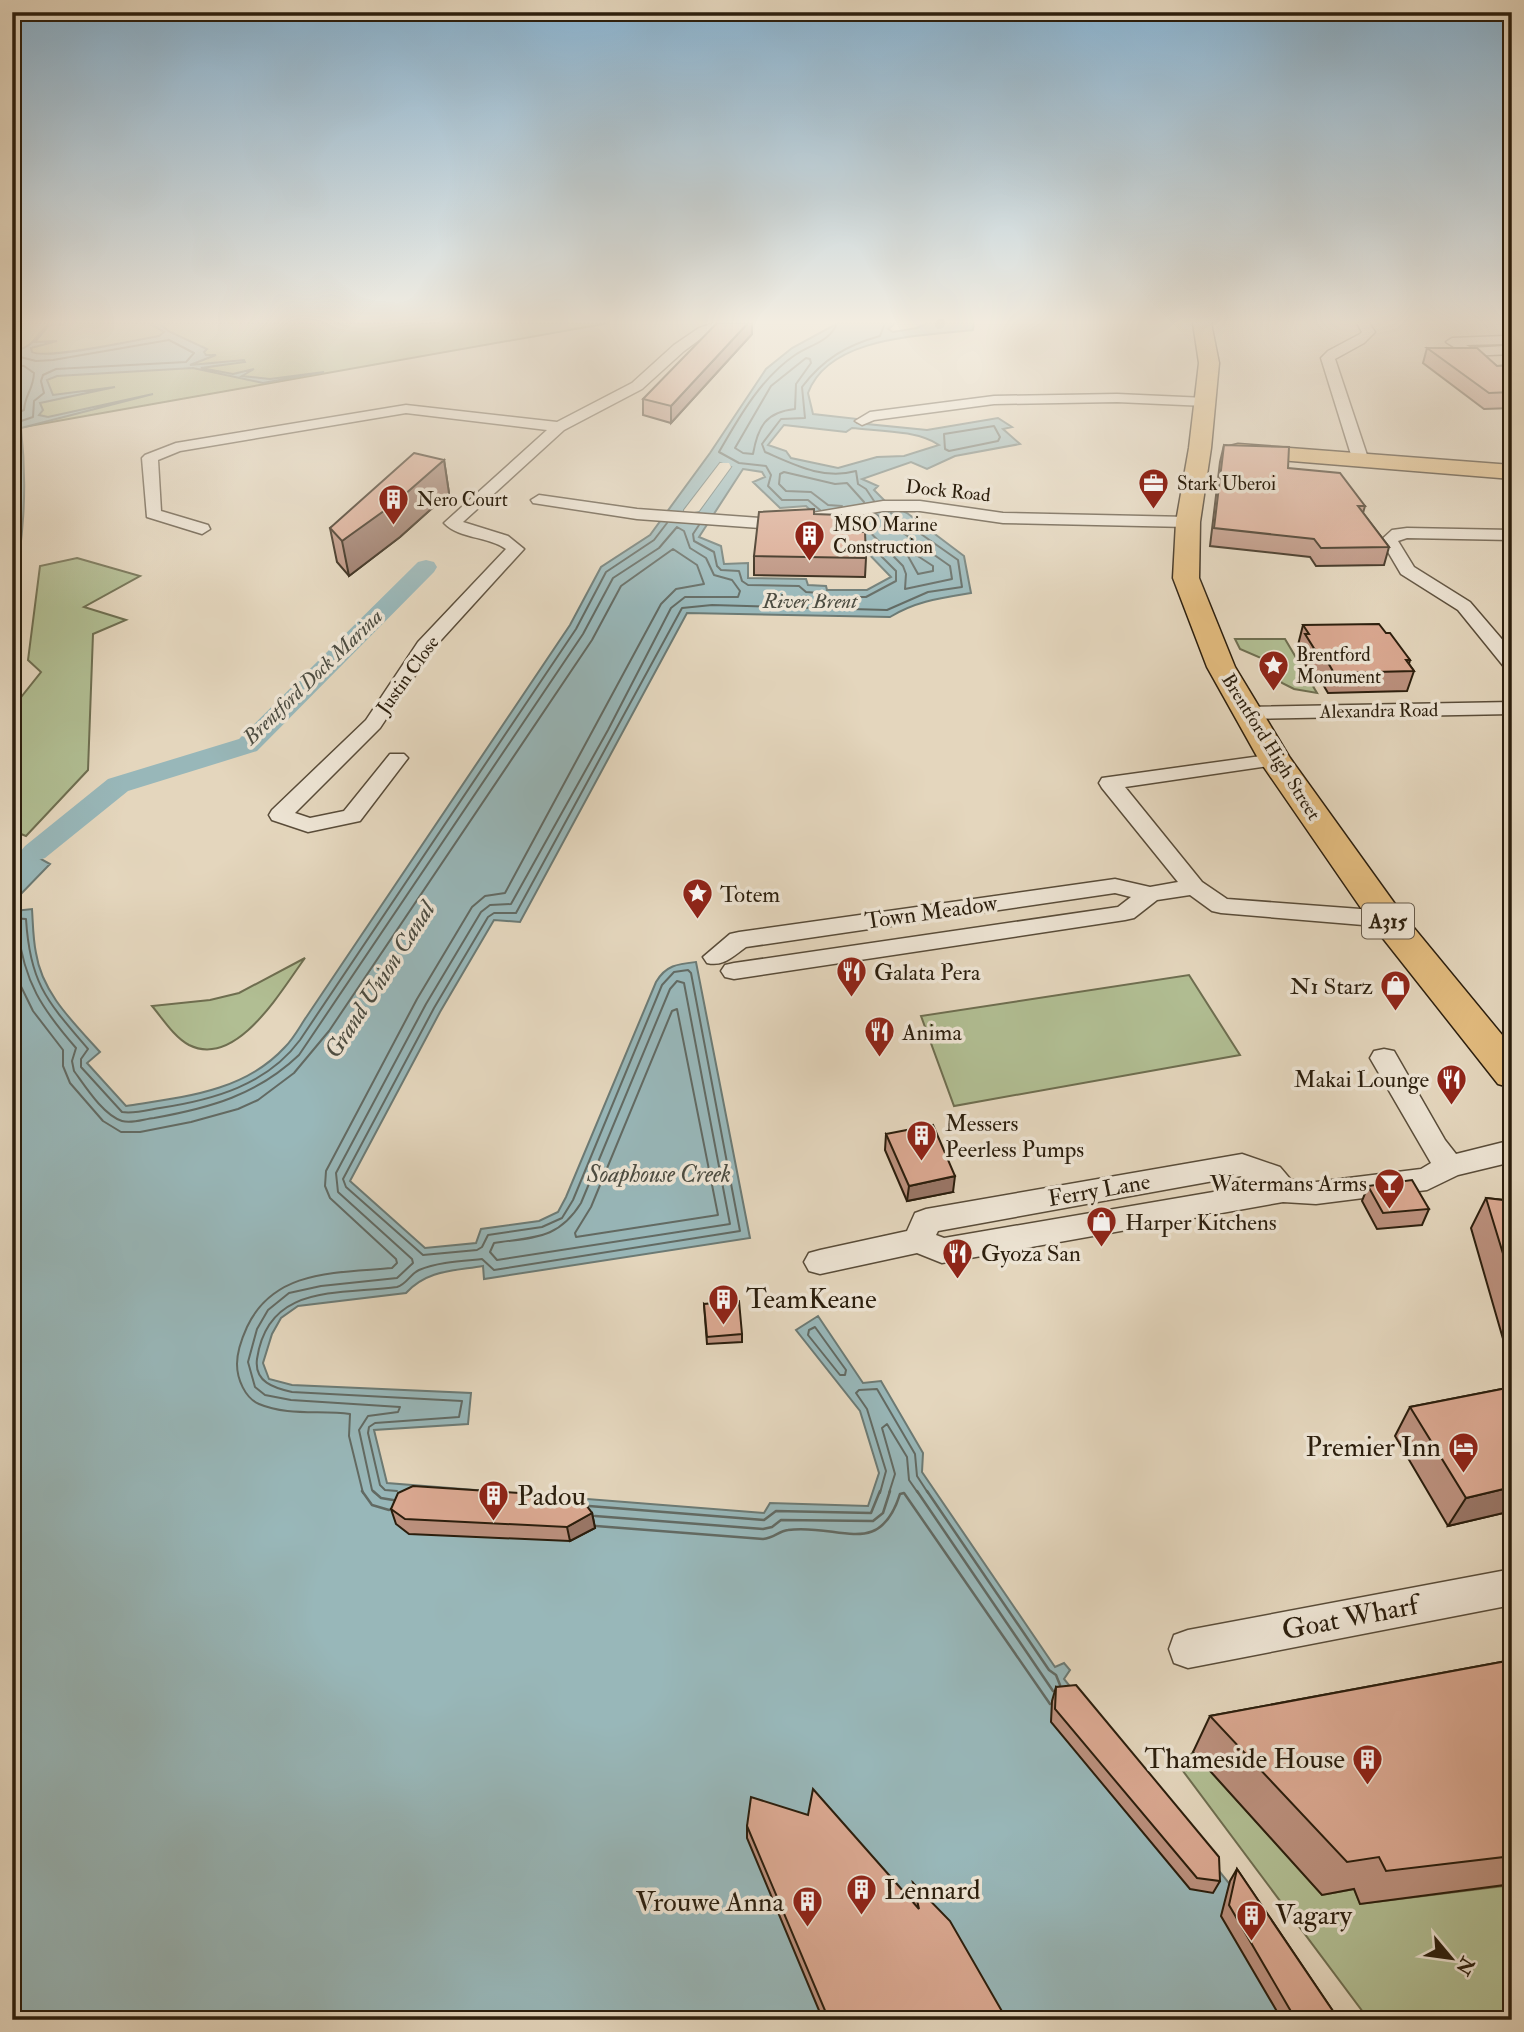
<svg xmlns="http://www.w3.org/2000/svg" width="1524" height="2032" font-family="'IM FELL Double Pica',serif">
	<style>
		.green { fill: #b1be93; stroke: #6e6e50; stroke-width: 2 }
		.water { fill: #98b7b9; stroke: #6c7a74; stroke-width: 2; fill-rule: evenodd }
		.pier { fill: #e4d6bd }
		.lines { fill: none; stroke-linecap: round; stroke-linejoin: round }
		.shore-far1 { stroke: #626a63; stroke-width: 2 }
		.shore { stroke: #626a63; stroke-width: 2.5 }
		.canal { fill: #98b7b9; fill-rule: evenodd }
		.street-casing { stroke: #594c39; stroke-width: 3 }
		.primary-casing { stroke: #2b1e0d; stroke-width: 3 }
		.street { fill: #ede4d4; fill-rule: evenodd }
		.primary { fill: #e2bb7e; fill-rule: evenodd }
		.wall { fill: #bb907d; stroke: #2b1e0d; stroke-width: 2 }
		.shaded-wall { fill: #997666; stroke: #2b1e0d; stroke-width: 2 }
		.building { fill: #daa891; stroke: #2b1e0d; stroke-width: 2 }
		.labels { text-anchor: middle; dominant-baseline: central; stroke-width: 7; stroke-linejoin: round; paint-order: stroke }
		.far-poi-label { font-size: 19px; fill: #2b1e0d; stroke: #ede4d4; text-anchor: start }
		.far-street-label { font-size: 19px; fill: #2b1e0d; stroke: #ede4d4 }
		.far-water-label { font-size: 21px; font-style: italic; fill: #4c4c41; stroke: #ede4d4 }
		.shield { fill: #ede4d4; stroke: #655949; stroke-width: 2 }
		.shield-label { font-size: 21px; font-weight: bold; fill: #2b1e0d }
		.poi-label { font-size: 23px; fill: #2b1e0d; stroke: #ede4d4; text-anchor: start }
		.street-label { font-size: 23px; fill: #2b1e0d; stroke: #ede4d4 }
		.water-label { font-size: 24px; font-style: italic; fill: #4c4c41; stroke: #ede4d4 }
		.near-poi-label { font-size: 28px; fill: #2b1e0d; stroke: #ede4d4; text-anchor: start }
		.near-street-label { font-size: 28px; fill: #2b1e0d; stroke: #ede4d4 }
	</style>
	<rect width="100%" height="100%" fill="#e4d6bd"/>
	<filter id="stains"><feTurbulence type="fractalNoise" baseFrequency=".00286" numOctaves="4"/><feColorMatrix values="0 0 0 0 .2 0 0 0 0 .09 0 0 0 0 .02 0 0 0 .5 -.17"/></filter>
	<radialGradient id="worn" r=".72"><stop offset=".6" stop-color="#630" stop-opacity="0"/><stop offset="1" stop-color="#630" stop-opacity=".3"/></radialGradient>
	<path class="green" d="M12 323H609L18 428 12 427Z
		M77 558 140 576 84 607 126 620 93 634 88 770 26 836 16 832 18 701 41 672 28 660 40 566Z
		M1235 639H1285L1317 693 1294 689 1282 683 1268 661 1240 649Z
		M305 958C282 989 237 1069 189 1045 174 1037 163 1019 152 1006L210 1000 239 993Z
		M1189 975 1240 1055 954 1106 921 1016Z
		M1193 1752 1322 1895 1354 1889 1360 1904 1512 1885V2020H1369L1180 1767Z"/>
	<path class="water" d="M78 323 49 325 35 342 57 341 31 348 32 352C46 360 137 340 159 336L164 332 152 325 159 323 168 331 207 349 204 352 206 355H216L190 365 244 360 245 362 201 368 233 374 254 369 242 376 270 379 324 372 263 383 193 368 57 376 47 380 53 395 115 387 40 403 43 410 39 415 48 417 153 394 21 428C28 490 23 542 12 602V347C28 355 38 334 48 324Z
		M838 323H896L888 329 893 332 917 328 927 323H974L973 330C922 336 829 336 808 393L813 414 858 419 857 423 927 430 998 418 1012 427 1003 429 1020 444 955 456 927 469 911 462 862 479 878 486 874 490 885 501 907 513 964 556 971 593C941 598 916 601 890 617L687 613 520 922 494 920 440 1012 350 1181 425 1248 476 1243 481 1229 539 1221 558 1212 566 1197 656 982C666 965 678 964 696 962L750 1238 484 1279 483 1266C453 1271 427 1270 406 1293L298 1306 281 1318 272 1334 263 1363 269 1379 292 1385 471 1393 468 1424 374 1430 387 1483 764 1513 770 1503 868 1506 879 1473 860 1411 796 1330 818 1316 863 1383 881 1381 923 1453 922 1472 1055 1667 1064 1663 1070 1670 1064 1679 1241 1898 1327 2020H12V855L26 850 42 854 39 858 50 864 16 899 14 911 32 909C33 924 33 939 36 953 42 993 74 1023 100 1052L87 1063 126 1106C183 1097 244 1092 285 1047 294 1038 300 1026 307 1016L570 625 601 567 650 535 710 453 766 369 792 348ZM784 425 846 432 852 428C878 431 917 430 939 445L904 456 877 457 838 468 791 458 786 451 768 445ZM720 463 731 467 699 511 685 514 684 510ZM743 469 762 472 765 477 753 482 780 508 806 506 823 522 837 521 891 577 867 590H827L826 586 808 585 806 579 748 578V563L724 564 721 546 699 537Z"/>
	<path class="pier" d="M720 463H729L731 467 699 511 685 514 684 510Z"/>
	<g class="lines">
		<path class="shore-far1" d="M12 355 36 361 53 360 169 340 194 353 186 362 56 369 43 375 41 381 44 393 34 401 33 417 18 422 14 428 18 489 12 560
			M806 358 810 359 811 363 796 384 795 409C766 412 758 426 753 454L743 453 735 448 771 386Z
			M12 365 24 366 34 373C33 391 25 394 24 410L12 415
			M994 426 1000 437 998 441 949 451 945 449 944 434Z
			M874 501 866 489 858 484 856 471C823 480 795 465 765 452L762 444 781 419 805 418 802 387C823 359 847 345 880 336L885 323
			M842 506 828 505 811 492 786 491 779 484 780 474 784 472 835 484 847 483 864 502
			M820 510 808 500H782L768 486 771 475 766 466 739 463 719 452C739 417 761 378 795 355 810 345 831 341 837 323
			M855 517 903 566 906 574 905 589 952 579 950 566 876 514
			M699 525 693 534 694 541 714 552 717 566 721 570 739 571 742 581 748 585 799 586 806 592 820 593 827 597H866L896 581V571L867 542
			M910 551 933 566V571L918 574 908 556Z
			M12 918 26 919C30 984 47 1001 88 1049L81 1059V1067L122 1112C134 1114 148 1110 160 1108 213 1100 267 1085 300 1040L576 629 606 572 654 540 667 523
			M12 927 18 930C24 982 42 1009 76 1048L72 1061 74 1071C85 1086 103 1115 122 1121 132 1124 144 1119 154 1118 210 1108 257 1095 299 1055L583 634 613 578 659 548 677 527 684 531 690 548 706 558 714 575 732 580 740 591 738 597H685L671 608 608 730 511 904 490 905 481 912 426 1004 336 1173 338 1192 412 1259 413 1263 397 1278 321 1286 289 1293 268 1310 257 1329 248 1362 255 1387 265 1395 291 1400 400 1407 398 1412 368 1416 359 1430 372 1490 375 1493
			M12 968 33 1011 63 1050V1066L70 1083 103 1121 121 1132H140L191 1122 238 1109 258 1100 294 1073 329 1031 592 640 621 586 673 549 697 565 704 584 676 589 661 604 505 893 485 896 472 907 417 999 326 1171 325 1186 330 1198 396 1259 397 1263 392 1268C337 1273 274 1269 247 1327 242 1338 237 1351 237 1364 237 1379 245 1398 259 1404 287 1416 321 1410 350 1414L349 1436 363 1493
			M677 981 684 983 730 1224 497 1260 490 1252 494 1243C533 1237 558 1240 581 1203L670 989Z
			M677 1009 718 1215 576 1237 575 1233 591 1207 672 1011Z
			M815 1327 846 1370 845 1375H840L808 1335 809 1330Z
			M397 1491 385 1490 380 1485 368 1433 369 1427 375 1423 459 1417 462 1401 292 1392C274 1388 254 1382 257 1359 268 1283 339 1295 397 1287 407 1284 410 1274 419 1270 438 1262 462 1261 482 1259L494 1270 740 1231 691 973 688 970 674 972 662 985 573 1200 562 1218 542 1227 488 1235 482 1247 477 1250 423 1255 346 1187 343 1179 434 1008 488 917 494 913H516L682 608 712 605 887 610 928 592 962 587 958 560 891 513
			M880 1493 886 1471 867 1409 856 1393 859 1390 877 1389 915 1454 917 1476 928 1493
			M889 1493 895 1474 882 1428 887 1424 907 1457 909 1480 918 1493"/>
		<path class="shore" d="M362 1491 372 1505 389 1510
			M373 1491 381 1498 393 1500
			M917 1491 1053 1691
			M927 1491 1049 1670 1056 1675 1060 1685
			M589 1506 764 1520 776 1511 871 1513 880 1491
			M595 1516 763 1529 772 1527 781 1520 873 1521 883 1513 890 1491
			M596 1526 763 1539C774 1538 779 1531 788 1530 839 1523 879 1560 900 1494L904 1493 1050 1704"/>
		<path class="canal" d="M426 560 434 562 437 567 434 572 257 751 128 791 45 858 35 861 25 858 20 852 25 846 108 779 239 739 418 562Z"/>
		<defs>
			<path id="street" d="M714 323H732L707 334 684 351 642 389 564 430 463 522 508 536 524 549 432 650 380 728 295 813 310 818 344 811 390 754H404L408 758 360 821 308 832 272 820 269 815 272 810 366 720 418 642 506 549C488 536 459 539 444 523L547 430 406 413 180 451 158 460 161 511 208 525 210 529 202 534 147 517 142 458 145 455 176 443 406 405 557 422 632 383 674 345 699 328Z
				M1357 323H1369L1375 332 1364 343 1335 359 1369 461 1361 466 1353 461 1321 358 1328 351 1360 334 1362 332Z
				M1505 336 1512 339V354L1468 356 1446 342 1452 338ZM1502 344 1505 346 1471 348 1466 345Z
				M1117 394 1206 398 1213 402 1206 406 1117 402 994 404 874 420 862 425 855 421 870 412 994 396Z
				M539 495 637 509 760 518 788 517 883 501H920L1003 513 1188 517 1196 522 1188 527 1003 523 920 511H883L788 527 760 528 637 519 533 503 531 500Z
				M1407 528 1512 530V540L1407 538 1398 541 1414 567 1470 602 1512 651V670L1505 668 1458 610 1401 574 1381 540 1392 530Z
				M1512 702V714L1245 719 1238 717 1235 713 1238 709 1245 707Z
				M1275 754 1282 756 1286 760 1282 764 1125 787 1202 882 1227 899 1387 911 1396 914 1399 919 1396 924 1387 927 1221 913 1212 911 1190 895 1157 900 1134 918 1125 920 734 979 725 977 721 971 725 965 734 963 1118 907 1131 897 1115 893 746 947C733 956 724 967 707 963L703 957 730 934 739 932 1115 879 1150 887 1178 882 1102 788 1099 783 1102 778Z
				M1384 1049 1394 1051 1445 1140 1456 1154 1512 1140V1162L1458 1175 1427 1190 1316 1204 1283 1202 942 1263 917 1253 820 1274 809 1271 804 1262 809 1253 820 1250 907 1231 915 1213 926 1209 1242 1154 1280 1167 1291 1180 1316 1182 1421 1169 1431 1163 1370 1058 1374 1051ZM1241 1176 1260 1184 944 1238 936 1235 938 1231Z
				M1512 1569V1605L1188 1668 1174 1663 1169 1649 1174 1635 1188 1630Z"/>
			<path id="primary" d="M1193 323H1211L1219 363 1211 448 1200 522 1199 578 1235 667 1290 758 1400 911 1512 1047V1088L1498 1084 1374 927 1259 760 1207 667 1173 578 1176 522 1189 448 1199 363Z
				M1238 444 1512 465V479L1230 456 1227 451 1230 446Z"/>
		</defs>
		<use href="#street" class="street-casing"/>
		<use href="#primary" class="primary-casing"/>
		<use href="#street" class="street"/>
		<use href="#primary" class="primary"/>
	</g>
	<path class="wall" d="M752 334 671 423 643 415V399Z
		M1427 348 1497 366 1512 365V408L1484 409 1423 363Z
		M1224 445 1288 468 1365 506 1363 513 1389 547 1384 565 1316 566 1310 557 1210 546 1220 462Z
		M444 460 449 493 400 537 349 576 337 562 330 528Z
		M814 514 841 532 866 558 865 577 754 575V556Z
		M1303 625 1386 633 1410 660 1409 664 1414 671 1407 691 1328 693 1321 681 1316 682 1299 654 1301 649 1298 645Z
		M886 1134 953 1192 907 1201 885 1150Z
		M1368 1186 1429 1209 1422 1225 1377 1229 1362 1201Z
		M1486 1198 1512 1201V1370L1471 1228Z
		M704 1304 742 1334V1342L707 1344Z
		M1512 1387V1511L1448 1526 1395 1436 1410 1407Z
		M391 1509 592 1513 595 1528 570 1541 409 1534 396 1524Z
		M1512 1660V1884L1360 1904 1354 1889 1322 1895 1193 1752 1210 1716Z
		M1056 1687 1220 1881 1213 1893 1190 1889 1051 1722 1052 1701Z
		M747 1826 912 1901 910 1895 913 1883 1007 2020H823L747 1838Z
		M1237 1869 1339 2020H1282L1221 1916 1230 1881Z"/>
	<path class="shaded-wall" d="M748 323H752V334L671 423V406Z
		M444 460 449 493 400 537 349 576 342 541Z
		M955 1176 953 1192 907 1201 909 1186Z
		M1512 1487V1511L1448 1526 1466 1498Z
		M592 1513 595 1528 570 1541 567 1527Z"/>
	<path class="building" d="M717 323H748L671 406 643 399Z
		M1427 348H1477L1497 366 1512 365V392L1489 393Z
		M1224 445 1289 447 1288 468 1340 473 1365 506H1358L1389 547 1321 548 1314 539 1214 528Z
		M414 453 444 460 395 503 342 541 330 528Z
		M814 509V514L841 515V532H865L866 558 754 556 759 512Z
		M1379 624 1386 633H1390L1410 660H1406L1414 671 1334 673 1327 661H1322L1305 634H1309L1303 625Z
		M933 1125 955 1176 909 1186 886 1134Z
		M1412 1180 1429 1209 1383 1213 1368 1186Z
		M1486 1198 1512 1201V1283Z
		M739 1301 742 1334 707 1337 704 1304Z
		M1512 1387V1487L1466 1498 1410 1407Z
		M413 1486 580 1497 592 1513 567 1527 405 1519 391 1509 398 1493Z
		M1512 1660V1856L1386 1871 1379 1857 1347 1862 1210 1716Z
		M1076 1685 1219 1857 1220 1881 1197 1878 1055 1709 1056 1687Z
		M813 1789 919 1909 913 1883 950 1921 1007 2020H829L747 1826 751 1797 808 1815Z
		M1237 1869 1339 2020H1296L1229 1905Z"/>
	<linearGradient id="sky" x2="0" y2="1"><stop stop-color="#88b5d5"/><stop offset="0.53" stop-color="#f3ede1"/><stop offset="1" stop-color="#f3ede1" stop-opacity="0"/></linearGradient>
	<rect width="1524" height="608" fill="url(#sky)"/>
	<defs>
		<symbol id="office-pin" viewBox="-11 -11 22 30"><path d="M0 17L-7.5 6A9.5 9.5 0 1 1 7.5 6Z" fill="#8f2418" stroke="#ede4d4"/><path d="M-6-3h4V-5.5h4V-3h4V5H-6ZM-1-4.5V-3h2v-1.5ZM-6 0V1H6V0Z" fill="#fff"/></symbol>
		<symbol id="building-pin" viewBox="-11 -11 22 30"><path d="M0 17L-7.5 6A9.5 9.5 0 1 1 7.5 6Z" fill="#8f2418" stroke="#ede4d4"/><path d="M-4-6H4V6H1V3H-1V6H-4ZM-2.5-4.3h1.7v1.8h-1.7ZM.8-4.3h1.7v1.8H.8ZM-2.5-1h1.7V.8h-1.7ZM.8-1h1.7V.8H.8Z" fill="#fff"/></symbol>
		<symbol id="sight-pin" viewBox="-11 -11 22 30"><path d="M0 17L-7.5 6A9.5 9.5 0 1 1 7.5 6Z" fill="#8f2418" stroke="#ede4d4"/><path d="M0-6L1.8-2.2L6-1.7L2.9 1.2L3.7 5.4L0 3.3L-3.7 5.4L-2.9 1.2L-6-1.7L-1.8-2.2Z" fill="#fff"/></symbol>
		<symbol id="restaurant-pin" viewBox="-11 -11 22 30"><path d="M0 17L-7.5 6A9.5 9.5 0 1 1 7.5 6Z" fill="#8f2418" stroke="#ede4d4"/><path d="M-5-6h1v4h1v-4h1v4h1v-4h1v5L-1.5 .5V6h-2V.5L-5-1ZM5-6V6H3V1.5H1.5Q1.5-4 5-6Z" fill="#fff"/></symbol>
		<symbol id="shop-pin" viewBox="-11 -11 22 30"><path d="M0 17L-7.5 6A9.5 9.5 0 1 1 7.5 6Z" fill="#8f2418" stroke="#ede4d4"/><path d="M-5-2.5h2.3a2.7 3.5 0 0 1 5.4 0H5L5.5 6h-11ZM-1.5-2.5h3a1.5 2.3 0 0 0-3 0Z" fill="#fff"/></symbol>
		<symbol id="bar-pin" viewBox="-11 -11 22 30"><path d="M0 17L-7.5 6A9.5 9.5 0 1 1 7.5 6Z" fill="#8f2418" stroke="#ede4d4"/><path d="M-6-5H6L.8 .8V4.5H3.5V6h-7V4.5H-.8V.8Z" fill="#fff"/></symbol>
		<symbol id="hotel-pin" viewBox="-11 -11 22 30"><path d="M0 17L-7.5 6A9.5 9.5 0 1 1 7.5 6Z" fill="#8f2418" stroke="#ede4d4"/><path d="M-6-4.5h1.5V1H6V5H4.5V3h-9V5H-6ZM-4 0a1.8 1.8 0 1 1 3.6 0ZM.5 0V-2.5h3Q6-2.5 6 0Z" fill="#fff"/></symbol>
	</defs>
	<g fill-rule="evenodd">
		<use href="#office-pin" x="1136" y="466" width="35" height="47"/>
		<use href="#building-pin" x="376" y="482" width="35" height="47"/>
		<use href="#building-pin" x="792" y="518" width="35" height="47"/>
		<use href="#sight-pin" x="1256" y="648" width="35" height="47"/>
		<use href="#sight-pin" x="680" y="876" width="35" height="47"/>
		<use href="#restaurant-pin" x="834" y="954" width="35" height="47"/>
		<use href="#shop-pin" x="1378" y="968" width="35" height="47"/>
		<use href="#restaurant-pin" x="862" y="1014" width="35" height="47"/>
		<use href="#restaurant-pin" x="1434" y="1062" width="35" height="47"/>
		<use href="#building-pin" x="904" y="1118" width="35" height="47"/>
		<use href="#bar-pin" x="1372" y="1166" width="35" height="47"/>
		<use href="#shop-pin" x="1084" y="1204" width="35" height="47"/>
		<use href="#restaurant-pin" x="940" y="1236" width="35" height="47"/>
		<use href="#building-pin" x="706" y="1282" width="35" height="47"/>
		<use href="#hotel-pin" x="1446" y="1430" width="35" height="47"/>
		<use href="#building-pin" x="476" y="1478" width="35" height="47"/>
		<use href="#building-pin" x="1350" y="1742" width="35" height="47"/>
		<use href="#building-pin" x="844" y="1872" width="35" height="47"/>
		<use href="#building-pin" x="790" y="1884" width="35" height="47"/>
		<use href="#building-pin" x="1234" y="1898" width="35" height="47"/>
	</g>
	<g class="labels">
		<g class="far-poi-label">
			<text x="1177" y="484">Stark Uberoi</text>
			<text x="417" y="500">Nero Court</text>
			<text x="833" y="525">MSO Marine<tspan x="833" dy="22">Construction</tspan></text>
			<text x="1296" y="655">Brentford<tspan x="1296" dy="22">Monument</tspan></text>
		</g>
		<g class="far-street-label">
			<text transform="translate(948 491) rotate(6)">Dock Road</text>
			<text transform="translate(408 675) rotate(-54)">Justin Close</text>
			<text transform="translate(1379 711) rotate(-1)">Alexandra Road</text>
			<text transform="translate(1271 747) rotate(58)">Brentford High Street</text>
		</g>
		<g class="far-water-label">
			<text x="810" y="601">River Brent</text>
			<text transform="translate(313 677) rotate(-44)">Brentford Dock Marina</text>
		</g>
		<rect class="shield" x="1362" y="903.5" width="52" height="35" rx="5"/>
		<g class="shield-label">
			<text x="1388" y="921">A315</text>
		</g>
		<g class="poi-label">
			<text x="720" y="894">Totem</text>
			<text x="874" y="972">Galata Pera</text>
			<text x="1373" y="986" text-anchor="end">N1 Starz</text>
			<text x="902" y="1032">Anima</text>
			<text x="1429" y="1079" text-anchor="end">Makai Lounge</text>
			<text x="945" y="1123">Messers<tspan x="945" dy="26">Peerless Pumps</tspan></text>
			<text x="1367" y="1183" text-anchor="end">Watermans Arms</text>
			<text x="1125" y="1222">Harper Kitchens</text>
			<text x="981" y="1253">Gyoza San</text>
		</g>
		<g class="street-label">
			<text transform="translate(931 912) rotate(-8)">Town Meadow</text>
			<text transform="translate(1099 1190) rotate(-10)">Ferry Lane</text>
		</g>
		<g class="water-label">
			<text transform="translate(380 980) rotate(-57)">Grand Union Canal</text>
			<text x="659" y="1174">Soaphouse Creek</text>
		</g>
		<g class="near-poi-label">
			<text x="746" y="1299">TeamKeane</text>
			<text x="1441" y="1447" text-anchor="end">Premier Inn</text>
			<text x="517" y="1496">Padou</text>
			<text x="1345" y="1759" text-anchor="end">Thameside House</text>
			<text x="884" y="1890">Lennard</text>
			<text x="784" y="1902" text-anchor="end">Vrouwe Anna</text>
			<text x="1275" y="1915">Vagary</text>
		</g>
		<g class="near-street-label">
			<text transform="translate(1350 1618) rotate(-11)">Goat Wharf</text>
		</g>
	</g>
	<rect width="1524" height="2032" fill="none" stroke="#e4d6bd" stroke-width="42"/>
	<rect x="14" y="14" width="1496" height="2004" fill="none" stroke="#2b1e0d" stroke-width="3.5"/>
	<rect x="21" y="21" width="1482" height="1990" fill="none" stroke="#2b1e0d" stroke-width="2"/>
	<g transform="translate(1451 1958) rotate(119)" stroke="#ede4d4" stroke-width="5" paint-order="stroke">
	<path d="M0-5L12 26L0 18L-12 26Z" fill="#2b1e0d"/>
	<text y="-10" font-size="19" font-weight="bold" text-anchor="middle" fill="#2b1e0d">N</text>
	</g>
	<rect width="100%" height="100%" filter="url(#stains)"/>
	<rect width="100%" height="100%" fill="url(#worn)"/>
</svg>
